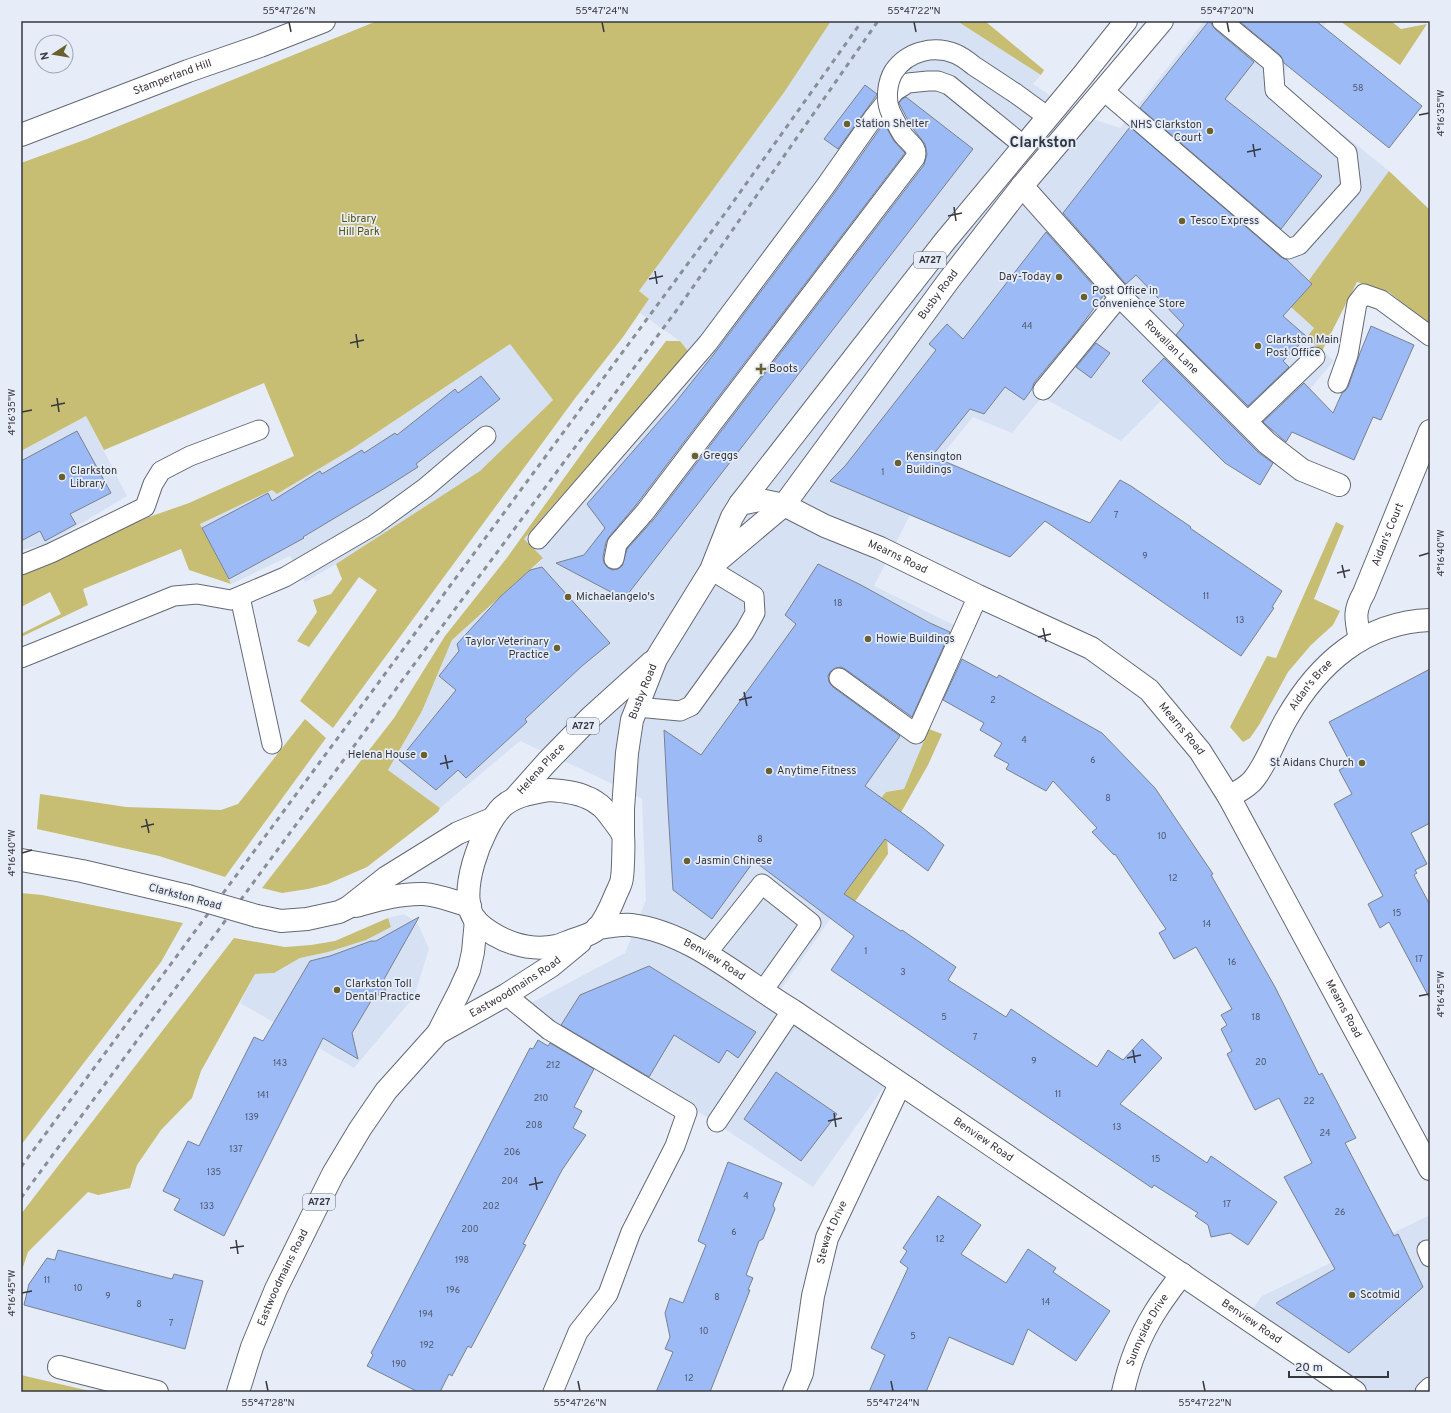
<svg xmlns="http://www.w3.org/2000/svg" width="1451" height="1413" font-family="Overpass,sans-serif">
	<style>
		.built { fill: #d7e1f4 }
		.green { fill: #c7be73 }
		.building { fill: #9bbaf6; stroke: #7b818c }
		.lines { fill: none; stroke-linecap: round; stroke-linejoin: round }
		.service-casing { stroke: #646974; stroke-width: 21 }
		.minor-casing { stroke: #646974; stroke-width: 24 }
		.tertiary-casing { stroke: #646974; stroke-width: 24 }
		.secondary-casing { stroke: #646974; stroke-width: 24 }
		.primary-casing { stroke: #646974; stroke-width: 24 }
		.service { stroke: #fff; stroke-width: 19 }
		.minor { stroke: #fff; stroke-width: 22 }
		.tertiary { stroke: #fff; stroke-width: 22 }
		.secondary { stroke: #fff; stroke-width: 22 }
		.primary { stroke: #fff; stroke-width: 22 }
		.rail { stroke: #8a8e96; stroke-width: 3; stroke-dasharray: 5 5; stroke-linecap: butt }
		.service-bridge-casing { stroke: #646974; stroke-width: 21; stroke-linecap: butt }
		.secondary-bridge-casing { stroke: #646974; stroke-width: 24; stroke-linecap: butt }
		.service-bridge { stroke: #fff; stroke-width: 19 }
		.secondary-bridge { stroke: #fff; stroke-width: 22 }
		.ticks { fill: none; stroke: #36383d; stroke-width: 1.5 }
		.poi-dot { fill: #68612e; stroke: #e6edf9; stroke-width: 1.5 }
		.labels { text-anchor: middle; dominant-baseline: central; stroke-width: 3.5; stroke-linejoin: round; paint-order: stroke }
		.number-label { font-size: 9px; fill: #4f586b }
		.shield { fill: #e6edf9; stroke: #6b6e75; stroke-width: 1 }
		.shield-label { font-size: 10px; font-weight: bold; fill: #36383d }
		.street-label { font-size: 11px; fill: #36383d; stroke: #e6edf9 }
		.poi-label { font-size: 11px; fill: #36383d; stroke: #e6edf9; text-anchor: start }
		.park-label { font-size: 11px; fill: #595003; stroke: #e6edf9 }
		.district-label { font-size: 15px; font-weight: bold; fill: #31363f; stroke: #e6edf9 }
		.neatline { fill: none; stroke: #36383d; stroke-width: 1.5 }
		.ticks-label { font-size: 10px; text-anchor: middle; fill: #36383d }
	</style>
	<rect width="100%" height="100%" fill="#e6edf9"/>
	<path class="built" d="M831 21H957L1041 75 1033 84 1076 113 1120 128 1204 21H1328L1286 69 1282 85 1389 171 1309 280 1313 284 1291 307 1314 328 1307 337 1334 361 1310 389 1275 427 1272 432 1168 331 1155 346 1166 358 1185 374 1182 380 1121 441 1042 397 1012 433 973 417 939 459 932 456 910 515 874 586 956 626 967 639 904 789 886 792 860 873 828 916 831 918 774 999 891 1077 813 1187 702 1114 561 1026 529 1004 625 953 646 900 642 799 596 776 520 741 440 808 388 770 422 711 452 640 543 559 524 539 688 351 680 341 640 313 649 299 639 291 785 91Z
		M510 343 553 400 480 471 336 564 305 582 290 556 231 584 200 524 272 490 277 494 352 449 455 381Z
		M86 416 127 496 45 545 21 550V451Z
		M404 914 418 924 429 949 414 997 354 1068 240 1003 255 974 274 973 300 958 328 952 391 927 388 918Z
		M1430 1215V1392H1355L1246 1318 1262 1296Z"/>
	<path class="green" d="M377 21H831L785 91 639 291 649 299 623 337 576 397 333 728 300 701 377 590 359 577 309 647 297 641 317 612 313 600 331 594 342 579 336 564 480 471 553 400 510 344 352 449 277 494 272 490 200 524 231 584 189 570 181 549 83 589 88 605 21 637V634L61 614 50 592 21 607V572L149 517 189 503 294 456 264 383 104 450 86 416 21 451V163L87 139Z
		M957 21H985L1044 70 1041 75Z
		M1340 21H1391L1401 29 1427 24 1400 65Z
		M1389 171 1430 210V326L1389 292 1357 282 1322 351 1307 337 1314 328 1291 307 1312 284 1309 280Z
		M666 341H680L688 351 524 539 543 558 452 640 422 711 388 770 440 808 438 812 367 867 328 884 308 889 282 893 262 888 394 718 445 636 506 559 590 442Z
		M1336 522 1344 526 1314 599 1340 611 1333 625 1311 645 1288 672 1259 725 1250 738 1243 742 1230 727 1267 656 1276 658Z
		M305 719 326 738 225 877 159 856 37 829 40 794 126 807 221 810 238 804Z
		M929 729 942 734 928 765 887 837 888 854 854 903 828 916 860 873 879 801 886 792 904 789Z
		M21 893 42 895 183 923 161 962 21 1145Z
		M388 918 391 927 366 940 328 952 300 958 274 973 255 974 201 1071 192 1098 161 1130 137 1165 130 1188 98 1195 88 1192 28 1252 21 1273V1214L234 938 285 947 311 945 335 941Z
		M21 1375 94 1392H21Z"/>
	<path class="building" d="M1209 21H1211L1212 25 1215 29 1254 62 1225 99 1322 176 1281 229 1140 108Z
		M1239 21H1316L1422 106 1389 148 1284 63 1280 55Z
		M865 85 877 94 876 96 838 149 824 139Z
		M906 97 973 149 624 599 556 563 584 555 605 528 587 504 675 403 714 354 833 195 884 123 894 141 905 153 636 505 609 537 606 542 603 557 604 563 607 567 612 570 618 569 622 566 627 549 654 519 924 165 927 154 925 144 911 126 900 105 899 103 902 99Z
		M1130 127 1281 257 1287 260 1312 284 1283 316 1307 337 1283 361 1289 367 1248 406 1176 335 1184 325 1136 275 1126 284 1063 213Z
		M1046 232 1103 296 1078 330 1034 383 1032 389 1024 400 1005 387 984 414 970 409 932 456 1090 523 1120 480 1131 486 1191 527 1190 528 1282 591 1272 607 1274 608 1241 656 1045 521 1010 557 830 481 845 466 936 350 929 344 947 324 963 339Z
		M1371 326 1414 345 1381 420 1373 417 1354 460 1292 432 1286 442 1263 422 1304 383 1333 413 1342 393 1345 391 1348 387 1360 353Z
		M1096 343 1110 353 1091 378 1076 367Z
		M1164 358 1258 452 1273 463 1260 485 1225 463 1142 381Z
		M481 376 500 399 416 464 418 467 385 488 303 537 304 538 229 579 202 528 268 493 272 501 320 471 322 474 362 450 364 453 395 433 397 435 455 389 458 393Z
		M77 431 111 493 70 514 76 524 45 541 40 531 21 541V461Z
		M818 564 861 585 930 623 950 632 912 717 845 669 841 667 835 668 830 672 828 676 829 682 833 687 900 736 865 786 923 828 944 845 928 871 885 839 844 894 901 931 902 930 956 967 948 980 1006 1017 1011 1009 1097 1067 1108 1050 1123 1060 1142 1039 1162 1058 1120 1104 1207 1163 1211 1156 1277 1202 1248 1245 1230 1233 1211 1237 1208 1225 1195 1216 1198 1213 1154 1185 1152 1188 831 970 854 936 754 861 712 919 673 890 668 809 664 730 701 755 796 624 785 615Z
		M542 567 610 643 582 666 525 719 527 722 466 778 458 770 436 790 399 760 456 690 439 676 459 651 457 644 500 597 530 570Z
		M962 659 997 678 999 675 1102 733 1155 788 1213 874 1211 875 1275 987 1319 1075 1322 1073 1356 1138 1345 1143 1394 1236 1398 1234 1423 1287 1349 1353 1276 1303 1335 1269 1284 1177 1312 1163 1279 1098 1255 1110 1227 1054 1232 1051 1221 1029 1227 1025 1221 1015 1232 1009 1196 947 1174 959 1159 933 1166 929 1115 854 1114 855 1092 832 1097 828 1053 781 1046 791 1006 769 1009 764 994 756 1002 743 980 730 984 723 943 700Z
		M1430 669V823L1411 833 1427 864 1415 870 1417 873 1414 875 1430 905V999L1389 922 1380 928 1368 904 1383 896 1334 804 1352 794 1339 770 1351 764 1329 722Z
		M419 917 383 981 386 993 374 996 352 1033 358 1059 323 1038 224 1236 174 1210 180 1199 163 1191 188 1141 199 1146 254 1037 263 1041 310 961 330 956 371 941H376Z
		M649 966 756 1032 738 1058 727 1050 719 1063 674 1035 649 1077 561 1025 580 995Z
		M538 1040 548 1046 550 1043 594 1069 574 1107 582 1111 573 1128 586 1135 562 1170 523 1244 526 1245 471 1348 468 1346 452 1376 449 1374 440 1392H418L367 1366 373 1355 371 1353 530 1048 533 1049Z
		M776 1072 837 1114 801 1161 744 1119Z
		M728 1162 782 1183 773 1205 775 1209 763 1239 759 1241 746 1275 753 1278 748 1290H750L710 1392H656L673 1352 665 1349 670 1337 665 1313 670 1298 683 1303 706 1245 698 1241Z
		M938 1196 981 1225 961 1254 1006 1283 1028 1249 1056 1268 1053 1272 1110 1311 1076 1361 1028 1329 1013 1365 949 1337 926 1392H869L885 1355 871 1348 908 1268 900 1262 907 1251 903 1248Z
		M58 1250 172 1279 174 1274 203 1281 185 1349 24 1305 29 1284 47 1258 55 1260Z"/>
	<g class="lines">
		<defs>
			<path id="service" d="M1104 91 1288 249 1299 245 1351 187 1347 153 1275 90 1273 63 1222 21
				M1015 93 1048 117
				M1338 383 1348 355 1357 303 1364 294 1381 300 1430 336
				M1043 390 1120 296
				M1246 423 1315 357
				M538 539 708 343 824 188 874 117 895 91 908 83 928 81H938L949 85 1024 146
				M614 559 617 544 645 512 915 158C919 147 909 143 903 135 898 128 895 120 891 113
				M21 565 51 553 145 507 153 484 161 471 190 456 259 430
				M240 597 272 744
				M21 658 174 596 197 594 231 600 285 577 374 525 425 488 486 436
				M839 678 916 734 978 596
				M637 707 680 711 691 706 745 631 755 613 754 596 711 570
				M707 953 762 884 811 923 762 992
				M506 995 549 1030 687 1112 675 1146 631 1232 608 1294 578 1332 553 1392
				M717 1122 792 1010
				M1427 1250 1430 1257
				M1425 1392 1430 1387"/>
			<g id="minor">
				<path id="s1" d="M21 135 188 71 260 46 324 21"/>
				<path id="s2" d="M1022 186 1120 296 1267 443 1302 470 1339 485"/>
				<path id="s3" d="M1360 640C1356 619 1353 612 1364 593L1430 431"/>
				<path id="s4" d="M1229 797C1237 792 1248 787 1254 779 1268 761 1275 738 1287 718 1318 664 1365 622 1430 620"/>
				<path d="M59 1367 157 1392"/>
				<path id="s5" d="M794 1392 802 1373 813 1296 827 1238 900 1084"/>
				<path id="s6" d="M1123 1392C1129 1364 1140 1336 1155 1312 1163 1299 1173 1286 1182 1274"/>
			</g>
			<g id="tertiary">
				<path id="s7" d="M740 504 760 500 784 505 825 526 880 548 978 596 1091 648 1149 690 1200 751 1229 797 1430 1169"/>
				<path id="s8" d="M597 928C608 927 620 924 631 925 690 932 742 980 792 1010L1355 1392"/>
			</g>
			<path id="secondary" d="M21 860 82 871 188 896
				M356 906C378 900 401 893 424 894 439 895 455 902 470 906
				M257 916 281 921 307 919 339 912 349 907 387 877 458 833 492 819"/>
			<g id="primary">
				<path id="s9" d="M715 563 784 505 949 280 1022 186 1162 21"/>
				<path d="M549 790C562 791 576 792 588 798 592 799 597 803 601 806 605 809 621 830 623 835 624 838 623 872 622 877 622 883 618 889 616 894 611 906 606 919 597 929 591 935 581 937 573 940 567 942 561 945 556 946 528 952 498 941 477 922 454 899 482 827 502 807 515 795 533 793 549 790Z"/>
				<path id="s10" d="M515 798 547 762 590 718 652 662"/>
				<path id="s11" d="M623 835V809L627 753 632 720 656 659 711 570 732 517 740 504 945 241 1083 75 1126 21"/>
				<path id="s12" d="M438 1033 506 995 551 966 580 942"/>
				<path id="s13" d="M238 1392 252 1347 276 1289 333 1174 360 1129 386 1091 438 1033 459 992 469 970 473 952 476 920"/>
			</g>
		</defs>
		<use href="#service" class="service-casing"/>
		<use href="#minor" class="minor-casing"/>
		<use href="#tertiary" class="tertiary-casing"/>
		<use href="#secondary" class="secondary-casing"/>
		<use href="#primary" class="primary-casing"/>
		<use href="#service" class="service"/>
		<use href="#minor" class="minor"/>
		<use href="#tertiary" class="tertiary"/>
		<use href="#secondary" class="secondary"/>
		<use href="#primary" class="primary"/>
		<path class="rail" d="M21 1167 726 212 862 21
			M21 1198 435 636 679 307 878 21"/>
		<defs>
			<path id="service-bridge" d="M891 113C885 101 887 82 894 71 908 51 934 45 956 54 963 57 969 62 974 66 988 75 1001 84 1015 93"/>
			<path id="secondary-bridge" d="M188 896 257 916"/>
		</defs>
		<use href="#service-bridge" class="service-bridge-casing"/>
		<use href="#secondary-bridge" class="secondary-bridge-casing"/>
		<use href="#service-bridge" class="service-bridge"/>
		<use href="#secondary-bridge" class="secondary-bridge"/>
	</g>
	<path class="ticks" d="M289 22 291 32M602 22 604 32M914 22 916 32M1227 22 1229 32M1419 115 1429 113M1253 144 1255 157M1247 152 1261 149M954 207 956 221M948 216 962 213M655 271 657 284M649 279 663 276M356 334 358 348M350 343 364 340M57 398 59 412M51 406 65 403M22 412 32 410M1419 556 1429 553M1342 565 1345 578M1337 573 1350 570M1043 628 1046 642M1038 637 1051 634M744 692 747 706M739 700 752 697M445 755 448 769M440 764 453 761M146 819 149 833M141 827 154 824M22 853 32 850M1419 996 1429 994M1133 1050 1135 1063M1127 1058 1141 1055M834 1113 836 1127M828 1121 842 1118M535 1177 537 1190M529 1185 543 1182M236 1240 238 1254M230 1248 244 1246M22 1293 32 1291M266 1381 268 1391M578 1381 580 1391M891 1381 893 1391M1203 1381 1205 1391"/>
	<g class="poi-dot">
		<circle cx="847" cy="124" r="4"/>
		<circle cx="1210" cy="131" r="4"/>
		<circle cx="1182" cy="221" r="4"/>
		<circle cx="1059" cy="277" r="4"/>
		<circle cx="1084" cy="297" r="4"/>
		<circle cx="1258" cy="346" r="4"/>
		<path d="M759 363h4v4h4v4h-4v4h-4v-4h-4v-4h4z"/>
		<circle cx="695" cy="456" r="4"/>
		<circle cx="898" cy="463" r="4"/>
		<circle cx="62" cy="477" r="4"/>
		<circle cx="568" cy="597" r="4"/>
		<circle cx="868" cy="639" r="4"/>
		<circle cx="557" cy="648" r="4"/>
		<circle cx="424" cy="755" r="4"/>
		<circle cx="1362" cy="763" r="4"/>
		<circle cx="769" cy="771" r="4"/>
		<circle cx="687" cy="861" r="4"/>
		<circle cx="337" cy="990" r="4"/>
		<circle cx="1352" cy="1295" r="4"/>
	</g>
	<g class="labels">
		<g class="number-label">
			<text x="1358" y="88">58</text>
			<text x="1027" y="326">44</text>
			<text x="883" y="472">1</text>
			<text x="1116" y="515">7</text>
			<text x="1145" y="556">9</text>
			<text x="1206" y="596">11</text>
			<text x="838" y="603">18</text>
			<text x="1240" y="620">13</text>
			<text x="993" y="700">2</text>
			<text x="1024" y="740">4</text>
			<text x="1093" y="760">6</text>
			<text x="1108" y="798">8</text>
			<text x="1162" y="836">10</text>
			<text x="760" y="839">8</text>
			<text x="1173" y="878">12</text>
			<text x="1397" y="913">15</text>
			<text x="1207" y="924">14</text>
			<text x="866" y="951">1</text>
			<text x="1419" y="959">17</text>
			<text x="1232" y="962">16</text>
			<text x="903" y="972">3</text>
			<text x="944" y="1017">5</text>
			<text x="1256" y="1017">18</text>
			<text x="975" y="1037">7</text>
			<text x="1034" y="1061">9</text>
			<text x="1261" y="1062">20</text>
			<text x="280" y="1063">143</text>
			<text x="553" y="1065">212</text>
			<text x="1058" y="1094">11</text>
			<text x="263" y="1095">141</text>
			<text x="541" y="1098">210</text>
			<text x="1309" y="1101">22</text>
			<text x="252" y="1117">139</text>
			<text x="534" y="1125">208</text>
			<text x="1117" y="1127">13</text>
			<text x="1325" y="1133">24</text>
			<text x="236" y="1149">137</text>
			<text x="512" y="1152">206</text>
			<text x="1156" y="1159">15</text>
			<text x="214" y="1172">135</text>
			<text x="510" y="1181">204</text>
			<text x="746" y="1196">4</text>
			<text x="1227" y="1204">17</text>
			<text x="207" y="1206">133</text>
			<text x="491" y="1206">202</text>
			<text x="1340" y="1212">26</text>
			<text x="470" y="1229">200</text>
			<text x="734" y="1232">6</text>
			<text x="940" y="1239">12</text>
			<text x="462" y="1260">198</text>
			<text x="47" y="1280">11</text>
			<text x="78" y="1288">10</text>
			<text x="453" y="1290">196</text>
			<text x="108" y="1296">9</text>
			<text x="717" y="1297">8</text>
			<text x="1046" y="1302">14</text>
			<text x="139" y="1304">8</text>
			<text x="426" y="1314">194</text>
			<text x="171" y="1323">7</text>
			<text x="704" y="1331">10</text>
			<text x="913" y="1336">5</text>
			<text x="427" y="1345">192</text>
			<text x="399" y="1364">190</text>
			<text x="689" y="1378">12</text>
		</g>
		<g class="shield">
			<rect x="914" y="252" width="32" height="16" rx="3"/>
			<rect x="567" y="718" width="32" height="16" rx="3"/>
			<rect x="303" y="1194" width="32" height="16" rx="3"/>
		</g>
		<g class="shield-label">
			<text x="930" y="260">A727</text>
			<text x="583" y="726">A727</text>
			<text x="319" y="1202">A727</text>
		</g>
		<g class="street-label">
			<text stroke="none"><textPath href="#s1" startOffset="162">Stamperland Hill</textPath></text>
			<text stroke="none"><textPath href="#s9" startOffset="351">Busby Road</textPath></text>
			<text stroke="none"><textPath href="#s2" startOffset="220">Rowallan Lane</textPath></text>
			<text stroke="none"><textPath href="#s3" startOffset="112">Aidan's Court</textPath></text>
			<text stroke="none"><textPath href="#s7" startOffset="170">Mearns Road</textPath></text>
			<text stroke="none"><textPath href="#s4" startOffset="141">Aidan's Brae</textPath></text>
			<text stroke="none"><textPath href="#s11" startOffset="146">Busby Road</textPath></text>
			<text stroke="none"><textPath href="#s7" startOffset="506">Mearns Road</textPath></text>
			<text stroke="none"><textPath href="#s10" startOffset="39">Helena Place</textPath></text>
			<text transform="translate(185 897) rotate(15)">Clarkston Road</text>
			<text stroke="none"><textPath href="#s8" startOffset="125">Benview Road</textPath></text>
			<text stroke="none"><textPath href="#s12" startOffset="90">Eastwoodmains Road</textPath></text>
			<text stroke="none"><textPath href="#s7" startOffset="830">Mearns Road</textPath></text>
			<text stroke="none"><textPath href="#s8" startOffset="449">Benview Road</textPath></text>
			<text stroke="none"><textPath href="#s5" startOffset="165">Stewart Drive</textPath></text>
			<text stroke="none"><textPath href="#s13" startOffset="123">Eastwoodmains Road</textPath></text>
			<text stroke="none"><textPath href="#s8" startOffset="773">Benview Road</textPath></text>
			<text stroke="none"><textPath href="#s6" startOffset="67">Sunnyside Drive</textPath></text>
		</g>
		<g class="poi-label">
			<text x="855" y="124">Station Shelter</text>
			<text x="1202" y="125" text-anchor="end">NHS Clarkston<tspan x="1202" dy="13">Court</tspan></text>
			<text x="1190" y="221">Tesco Express</text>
			<text x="1051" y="277" text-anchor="end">Day-Today</text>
			<text x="1092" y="291">Post Office in<tspan x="1092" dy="13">Convenience Store</tspan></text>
			<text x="1266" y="340">Clarkston Main<tspan x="1266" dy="13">Post Office</tspan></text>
			<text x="769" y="369">Boots</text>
			<text x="703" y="456">Greggs</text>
			<text x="906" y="457">Kensington<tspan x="906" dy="13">Buildings</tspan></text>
			<text x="70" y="471">Clarkston<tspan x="70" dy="13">Library</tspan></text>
			<text x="576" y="597">Michaelangelo's</text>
			<text x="876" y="639">Howie Buildings</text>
			<text x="549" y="642" text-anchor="end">Taylor Veterinary<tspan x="549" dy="13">Practice</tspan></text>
			<text x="416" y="755" text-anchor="end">Helena House</text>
			<text x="1354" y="763" text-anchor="end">St Aidans Church</text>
			<text x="777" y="771">Anytime Fitness</text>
			<text x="695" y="861">Jasmin Chinese</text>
			<text x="345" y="984">Clarkston Toll<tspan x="345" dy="13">Dental Practice</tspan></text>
			<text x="1360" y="1295">Scotmid</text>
		</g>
		<g class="park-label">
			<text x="359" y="219">Library<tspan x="359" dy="13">Hill Park</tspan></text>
		</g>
		<g class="district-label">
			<text x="1043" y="143">Clarkston</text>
		</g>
	</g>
	<rect width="1451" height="1413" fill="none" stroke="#e6edf9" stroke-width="44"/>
	<g transform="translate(54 54) rotate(258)"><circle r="19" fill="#e6edf9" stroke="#a0a5ae"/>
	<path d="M0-3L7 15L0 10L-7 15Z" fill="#68612e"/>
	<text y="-6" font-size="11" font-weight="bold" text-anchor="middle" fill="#36383d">N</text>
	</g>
	<path d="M1289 1371v6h99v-6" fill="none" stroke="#36383d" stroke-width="2"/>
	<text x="1295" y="1371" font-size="12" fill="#36383d" stroke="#e6edf9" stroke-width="3" paint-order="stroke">20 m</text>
	<rect x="22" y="22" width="1407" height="1369" class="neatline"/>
	<g class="ticks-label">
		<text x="289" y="14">55°47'26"N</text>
		<text x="602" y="14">55°47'24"N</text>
		<text x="914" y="14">55°47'22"N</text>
		<text x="1227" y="14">55°47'20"N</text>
		<text transform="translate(1440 113) rotate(-90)" y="4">4°16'35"W</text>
		<text transform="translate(11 412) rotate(-90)" y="4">4°16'35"W</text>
		<text transform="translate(1440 553) rotate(-90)" y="4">4°16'40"W</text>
		<text transform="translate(11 853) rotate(-90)" y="4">4°16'40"W</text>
		<text transform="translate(1440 994) rotate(-90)" y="4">4°16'45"W</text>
		<text transform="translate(11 1293) rotate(-90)" y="4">4°16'45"W</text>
		<text x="268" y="1406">55°47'28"N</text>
		<text x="580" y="1406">55°47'26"N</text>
		<text x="893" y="1406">55°47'24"N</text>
		<text x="1205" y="1406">55°47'22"N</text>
	</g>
</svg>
